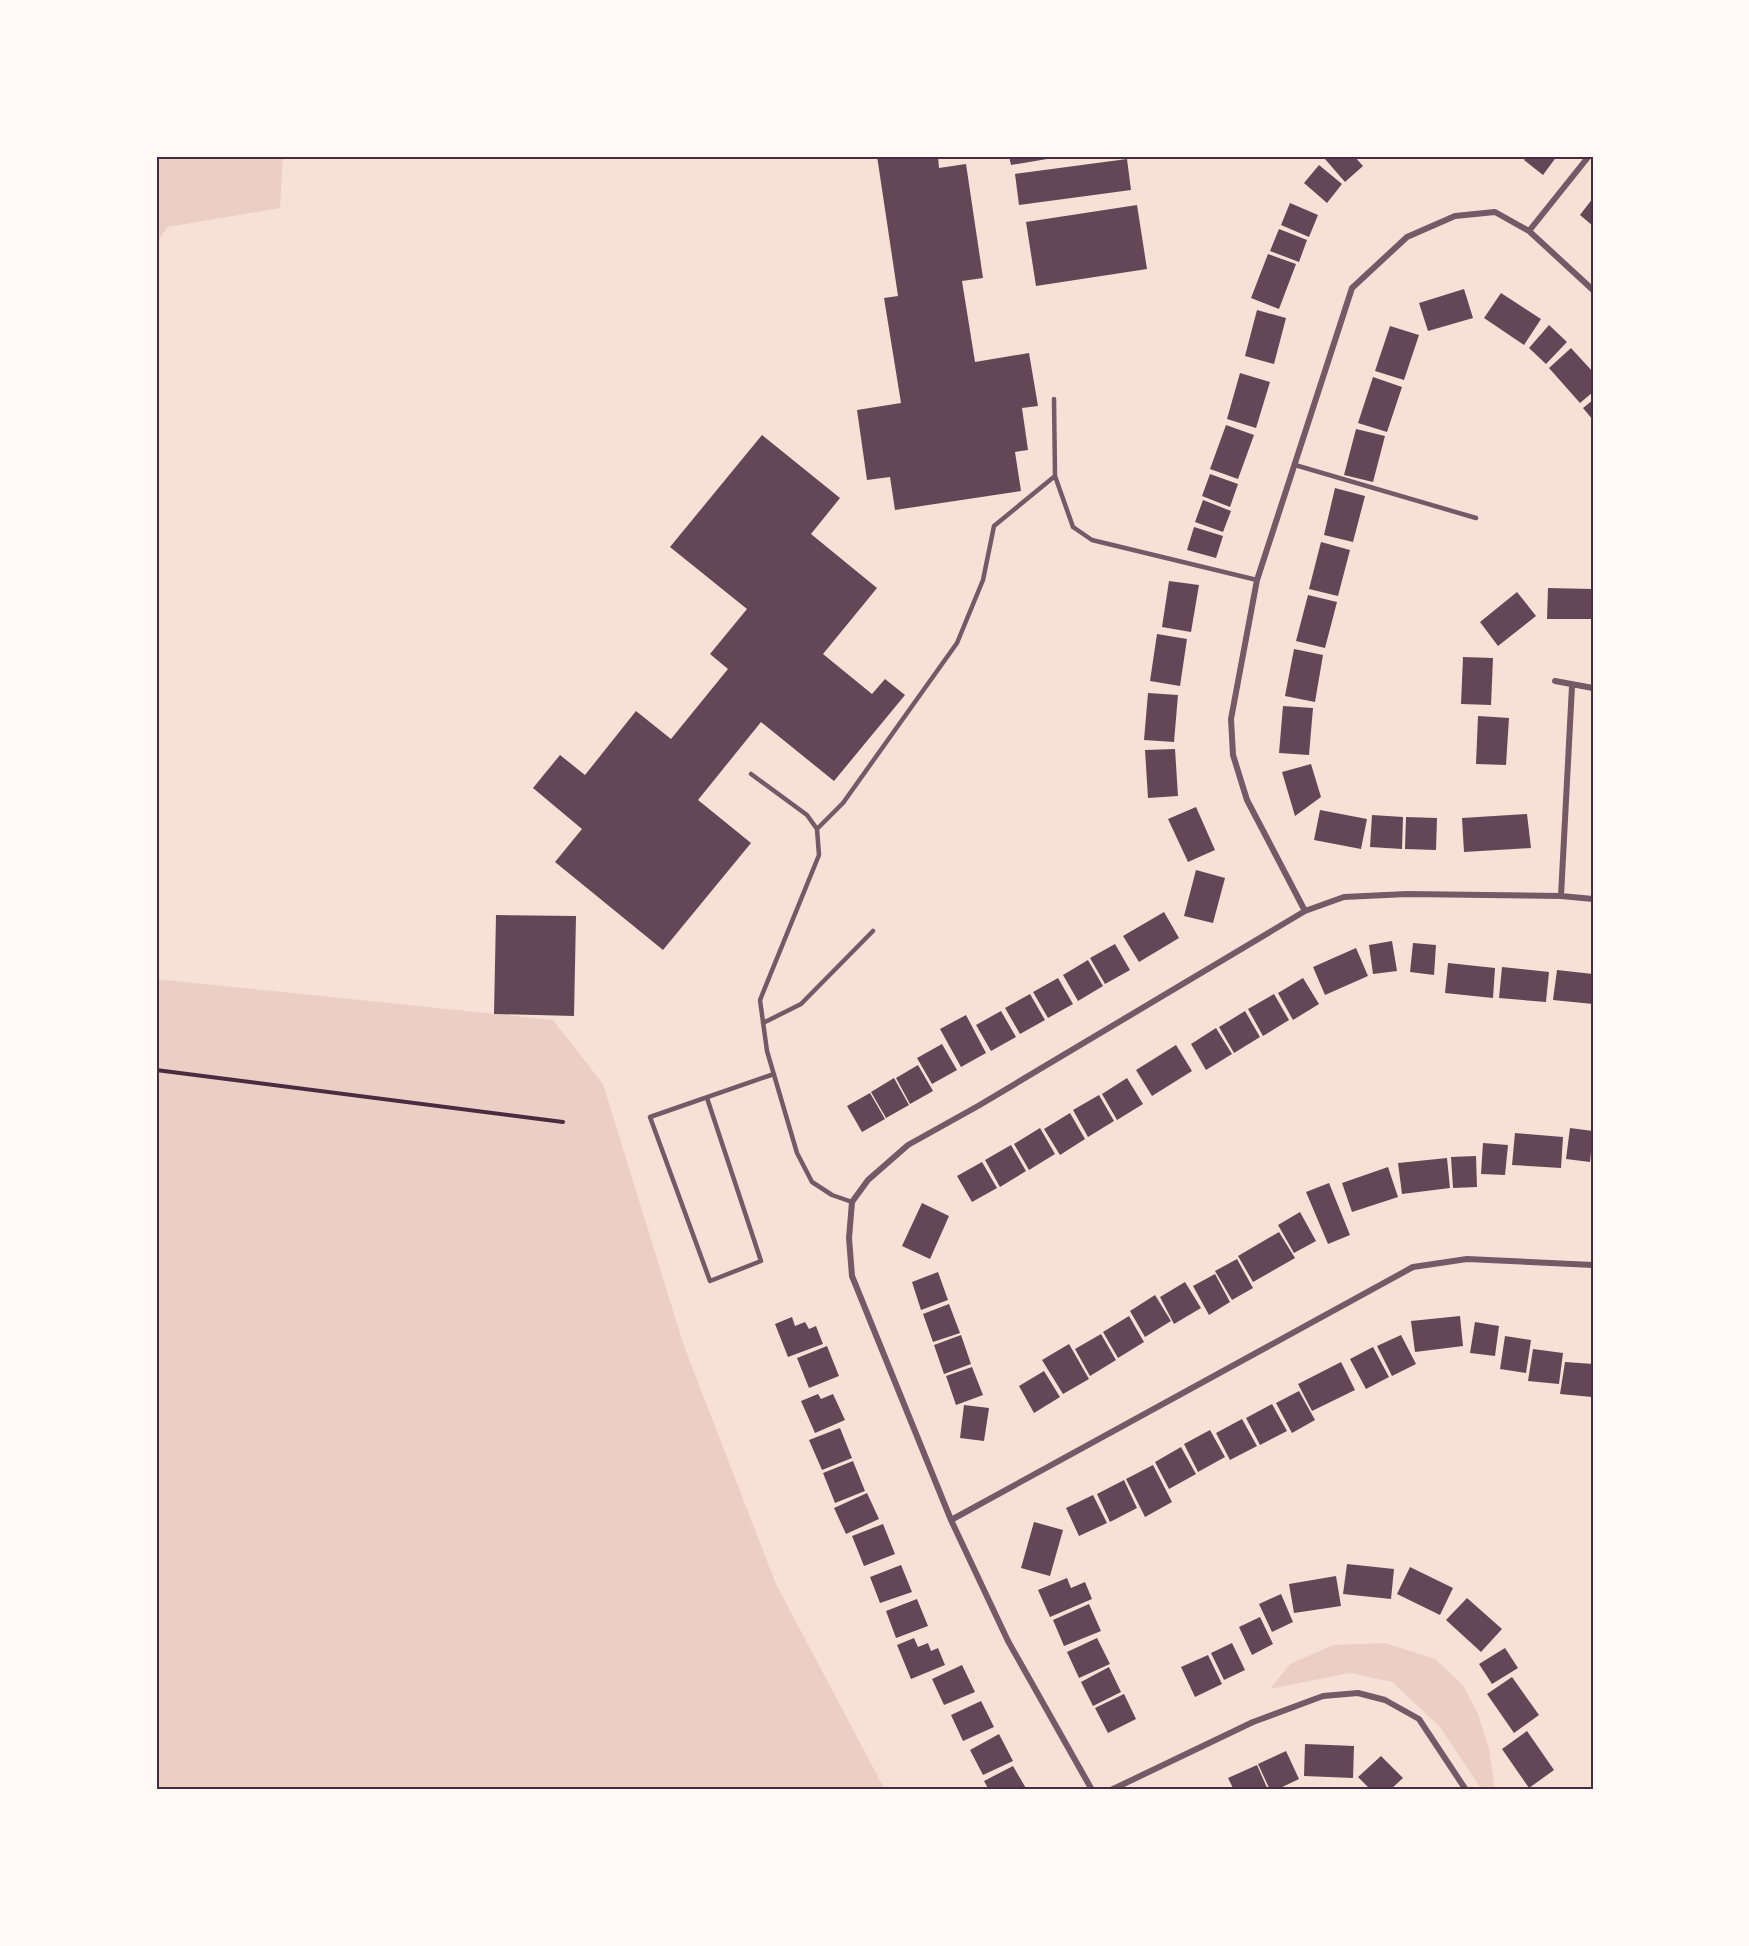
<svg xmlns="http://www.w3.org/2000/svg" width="1749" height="1946" font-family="'Playfair Display',serif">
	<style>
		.green { fill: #ebcfc5 }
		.building { fill: #644757 }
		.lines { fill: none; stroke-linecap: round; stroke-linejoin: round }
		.path { stroke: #4a2c40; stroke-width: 4 }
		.service { stroke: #755966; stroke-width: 4.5 }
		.minor { stroke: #755966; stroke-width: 6 }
		.neatline { fill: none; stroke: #4a2c40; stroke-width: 2 }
	</style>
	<rect width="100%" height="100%" fill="#f7e1d7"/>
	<path class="green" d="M156 156H283L280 208 168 227 156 243Z
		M156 979 553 1020 603 1084 684 1346 776 1584 885 1790H156Z
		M1385 1643 1435 1659 1463 1685 1478 1714 1489 1749 1495 1790H1482L1440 1727 1392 1682 1350 1673 1270 1689 1290 1664 1333 1645Z"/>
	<path class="building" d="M877 156H938L939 168 966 164 983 278 962 281 975 362 1029 353 1038 406 1022 408 1028 450 1015 452 1021 491 895 510 890 477 867 480 857 410 901 403 884 298 898 296Z
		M1009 156H1059V157L1011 165Z
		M1329 156H1354L1363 166 1345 182 1325 159Z
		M1527 156H1557L1543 175 1524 160Z
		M1127 159 1131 190 1019 205 1015 174Z
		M1319 165 1342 184 1327 203 1304 183Z
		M1593 198V226L1580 215Z
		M1290 203 1318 215 1309 237 1281 225Z
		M1137 205 1147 269 1036 286 1026 222Z
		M1279 229 1307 240 1299 262 1270 251Z
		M1268 254 1296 264 1279 309 1251 298Z
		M1464 289 1473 318 1428 331 1419 303Z
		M1501 293 1541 319 1524 345 1484 318Z
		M1257 310 1286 318 1274 364 1245 356Z
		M1549 325 1567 342 1546 364 1529 348Z
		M1390 326 1419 335 1404 380 1375 371Z
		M1571 348 1593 372V392L1580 403 1549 368Z
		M1240 373 1270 382 1256 428 1227 419Z
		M1373 377 1402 387 1387 432 1358 423Z
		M1593 400V420L1583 408Z
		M1226 425 1254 435 1238 479 1210 469Z
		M1356 429 1385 436 1373 482 1344 475Z
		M762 435 840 498 811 534 877 588 823 654 872 694 885 679 905 695 834 781 761 722 698 800 751 843 663 950 555 862 582 829 533 788 560 755 585 775 636 711 671 739 728 669 710 654 747 609 670 547Z
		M1210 474 1238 484 1230 507 1202 496Z
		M1335 488 1365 496 1353 542 1324 535Z
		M1203 500 1231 511 1223 532 1195 522Z
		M1194 527 1223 536 1216 558 1187 550Z
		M1321 542 1350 550 1338 596 1309 589Z
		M1169 581 1199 585 1191 632 1162 627Z
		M1548 588 1593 589V619H1547Z
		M1517 592 1536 616 1498 646 1480 622Z
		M1308 595 1337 602 1325 648 1296 641Z
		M1157 634 1187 639 1180 686 1150 681Z
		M1294 649 1323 655 1315 702 1285 696Z
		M1463 657 1493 658 1491 705 1461 704Z
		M1148 693 1178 695 1174 742 1144 740Z
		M1283 706 1313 708 1309 755 1279 753Z
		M1478 716 1509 718 1506 765 1476 764Z
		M1175 749 1178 796 1148 798 1145 750Z
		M1311 764 1321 797 1295 816 1282 772Z
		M1196 807 1215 850 1188 862 1168 819Z
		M1320 810 1367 819 1361 849 1314 840Z
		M1527 814 1531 848 1464 852 1462 818Z
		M1372 815 1403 817 1402 849 1370 847Z
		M1406 817 1437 818 1436 850 1405 849Z
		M1196 870 1225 878 1213 923 1184 916Z
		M1164 912 1179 938 1139 962 1123 936Z
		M496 915 576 916 574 1016 494 1014Z
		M1392 941 1397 971 1373 974 1369 945Z
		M1413 943 1436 945 1434 975 1410 972Z
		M1115 944 1130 970 1105 984 1090 958Z
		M1356 948 1368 976 1325 995 1313 967Z
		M1088 960 1103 986 1078 1001 1063 975Z
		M1448 963 1495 968 1493 998 1445 993Z
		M1502 967 1549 972 1546 1002 1499 998Z
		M1557 970 1593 974V1004L1553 1000Z
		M1058 978 1073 1004 1048 1018 1033 992Z
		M1303 978 1319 1004 1293 1020 1278 993Z
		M1030 994 1045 1020 1020 1034 1005 1008Z
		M1274 994 1289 1020 1263 1036 1248 1009Z
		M1001 1011 1016 1037 991 1051 976 1025Z
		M1245 1011 1260 1037 1234 1053 1219 1027Z
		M966 1015 986 1053 961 1067 940 1029Z
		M1216 1028 1232 1054 1206 1070 1191 1044Z
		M942 1044 957 1070 932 1084 917 1058Z
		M1176 1045 1192 1071 1152 1096 1136 1070Z
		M918 1065 933 1091 910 1104 896 1078Z
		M894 1078 909 1105 886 1118 871 1092Z
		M1127 1078 1143 1104 1117 1120 1102 1094Z
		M870 1093 885 1119 862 1132 847 1106Z
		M1099 1095 1114 1121 1088 1137 1073 1110Z
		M1070 1113 1085 1139 1060 1155 1044 1129Z
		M1040 1128 1055 1154 1029 1170 1014 1144Z
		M1570 1128 1593 1131 1590 1162 1566 1159Z
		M1515 1133 1563 1137 1561 1168 1512 1165Z
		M1483 1143 1508 1145 1505 1175 1481 1174Z
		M1011 1145 1026 1171 1000 1187 985 1160Z
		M1476 1156 1477 1187 1453 1188 1451 1157Z
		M1447 1158 1450 1188 1402 1194 1398 1163Z
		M982 1162 997 1188 972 1202 957 1176Z
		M1388 1167 1398 1197 1352 1212 1342 1183Z
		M1329 1183 1350 1235 1328 1244 1306 1192Z
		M922 1203 949 1216 930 1259 902 1246Z
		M1300 1212 1316 1241 1294 1253 1278 1225Z
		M1279 1232 1295 1258 1253 1282 1238 1256Z
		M1237 1259 1253 1288 1232 1300 1215 1271Z
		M938 1272 948 1300 921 1310 912 1282Z
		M1215 1274 1230 1302 1209 1315 1193 1286Z
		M1185 1282 1201 1308 1174 1324 1160 1297Z
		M1155 1295 1171 1321 1145 1337 1130 1311Z
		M949 1304 960 1333 933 1342 923 1314Z
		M1129 1316 1144 1342 1118 1358 1103 1332Z
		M1460 1316 1463 1346 1415 1352 1411 1321Z
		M792 1317 795 1326 805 1322 809 1329 816 1326 823 1344 788 1357 775 1324Z
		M1475 1322 1499 1326 1495 1356 1470 1353Z
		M1101 1334 1116 1360 1090 1376 1075 1349Z
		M961 1335 971 1364 944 1374 934 1345Z
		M1401 1335 1416 1364 1392 1376 1377 1346Z
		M1505 1336 1531 1340 1526 1373 1500 1369Z
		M1069 1344 1089 1379 1063 1394 1042 1360Z
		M827 1346 839 1376 809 1388 797 1358Z
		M1373 1347 1389 1377 1366 1389 1350 1359Z
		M1533 1349 1563 1353 1559 1384 1528 1381Z
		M1341 1362 1355 1390 1312 1411 1298 1384Z
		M1565 1362 1593 1364 1592 1397 1560 1394Z
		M972 1367 983 1395 956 1405 946 1376Z
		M1044 1371 1060 1397 1034 1413 1019 1386Z
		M1299 1391 1315 1420 1292 1433 1276 1403Z
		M818 1394 821 1399 833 1394 845 1420 815 1433 801 1401Z
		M1272 1404 1287 1431 1260 1445 1246 1418Z
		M964 1405 989 1408 984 1441 960 1438Z
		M1242 1419 1257 1446 1230 1460 1216 1433Z
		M840 1428 852 1458 822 1470 809 1440Z
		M1210 1430 1225 1457 1198 1472 1184 1444Z
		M1181 1447 1196 1474 1169 1489 1155 1462Z
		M853 1461 865 1491 835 1503 823 1473Z
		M1153 1465 1172 1502 1145 1517 1126 1479Z
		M1124 1480 1137 1508 1110 1522 1097 1494Z
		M867 1493 879 1519 846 1534 834 1508Z
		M1093 1495 1107 1523 1079 1536 1066 1508Z
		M1034 1522 1063 1530 1050 1576 1021 1568Z
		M883 1524 895 1554 864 1566 852 1536Z
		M1347 1564 1394 1569 1391 1599 1343 1594Z
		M901 1565 912 1592 880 1603 870 1577Z
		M1410 1567 1453 1588 1440 1615 1397 1594Z
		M1336 1576 1341 1606 1294 1613 1289 1584Z
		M1067 1578 1071 1588 1085 1582 1092 1599 1050 1617 1038 1590Z
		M1281 1594 1293 1622 1272 1632 1259 1604Z
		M1467 1598 1502 1629 1481 1652 1446 1620Z
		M917 1599 928 1626 896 1638 886 1611Z
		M1089 1604 1101 1631 1064 1646 1053 1620Z
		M1260 1617 1273 1644 1252 1655 1239 1627Z
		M914 1638 918 1647 928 1643 931 1651 938 1648 945 1665 911 1679 897 1645Z
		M1097 1638 1110 1664 1079 1678 1067 1652Z
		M1232 1643 1245 1670 1224 1680 1211 1653Z
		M1505 1648 1518 1668 1492 1684 1479 1664Z
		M1208 1655 1222 1684 1195 1697 1181 1667Z
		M962 1665 975 1692 944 1705 932 1679Z
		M1109 1667 1121 1692 1093 1706 1081 1682Z
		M1512 1677 1539 1715 1514 1733 1487 1694Z
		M1124 1694 1136 1719 1108 1733 1095 1708Z
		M981 1701 994 1727 963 1741 951 1715Z
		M1527 1731 1554 1770 1529 1788 1502 1749Z
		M999 1734 1013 1761 983 1775 970 1750Z
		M1305 1744 1354 1746 1353 1778 1304 1776Z
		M1286 1751 1299 1779 1276 1790H1270L1258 1764Z
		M1381 1756 1403 1778 1390 1790H1371L1358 1777Z
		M1257 1765 1268 1790H1234L1228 1778Z
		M1013 1766 1027 1790H989L984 1781Z"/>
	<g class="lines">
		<path class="path" d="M156 1070 563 1122"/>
		<path class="service" d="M1054 399 1055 476 1073 527 1092 540 1257 580
			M1295 465 1476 518
			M751 774 807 815 817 829 819 855 760 1000 767 1051 797 1153 812 1182 832 1195 852 1202
			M817 829 843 803 957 643 983 580 994 526 1055 476
			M763 1023 801 1004 873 931
			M707 1098 761 1261 710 1281 650 1117 774 1074"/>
		<path class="minor" d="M1529 231 1589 156
			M1555 681 1593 688
			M1561 896 1572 686
			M1305 911 1247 800 1233 755 1231 719 1257 580 1352 288 1407 237 1455 216 1495 212 1529 231 1593 290
			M951 1520 1413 1267 1467 1259 1593 1265
			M1092 1790 1008 1641 951 1520 852 1276 849 1238 852 1202 868 1180 908 1145 978 1106 1305 911 1344 897 1407 894 1561 896 1593 899
			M1111 1790 1253 1722 1323 1696 1358 1693 1385 1700 1419 1719 1466 1790"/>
	</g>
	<rect width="1749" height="1946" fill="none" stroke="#fffaf5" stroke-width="315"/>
	<rect x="158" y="158" width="1434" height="1630" class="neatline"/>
</svg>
